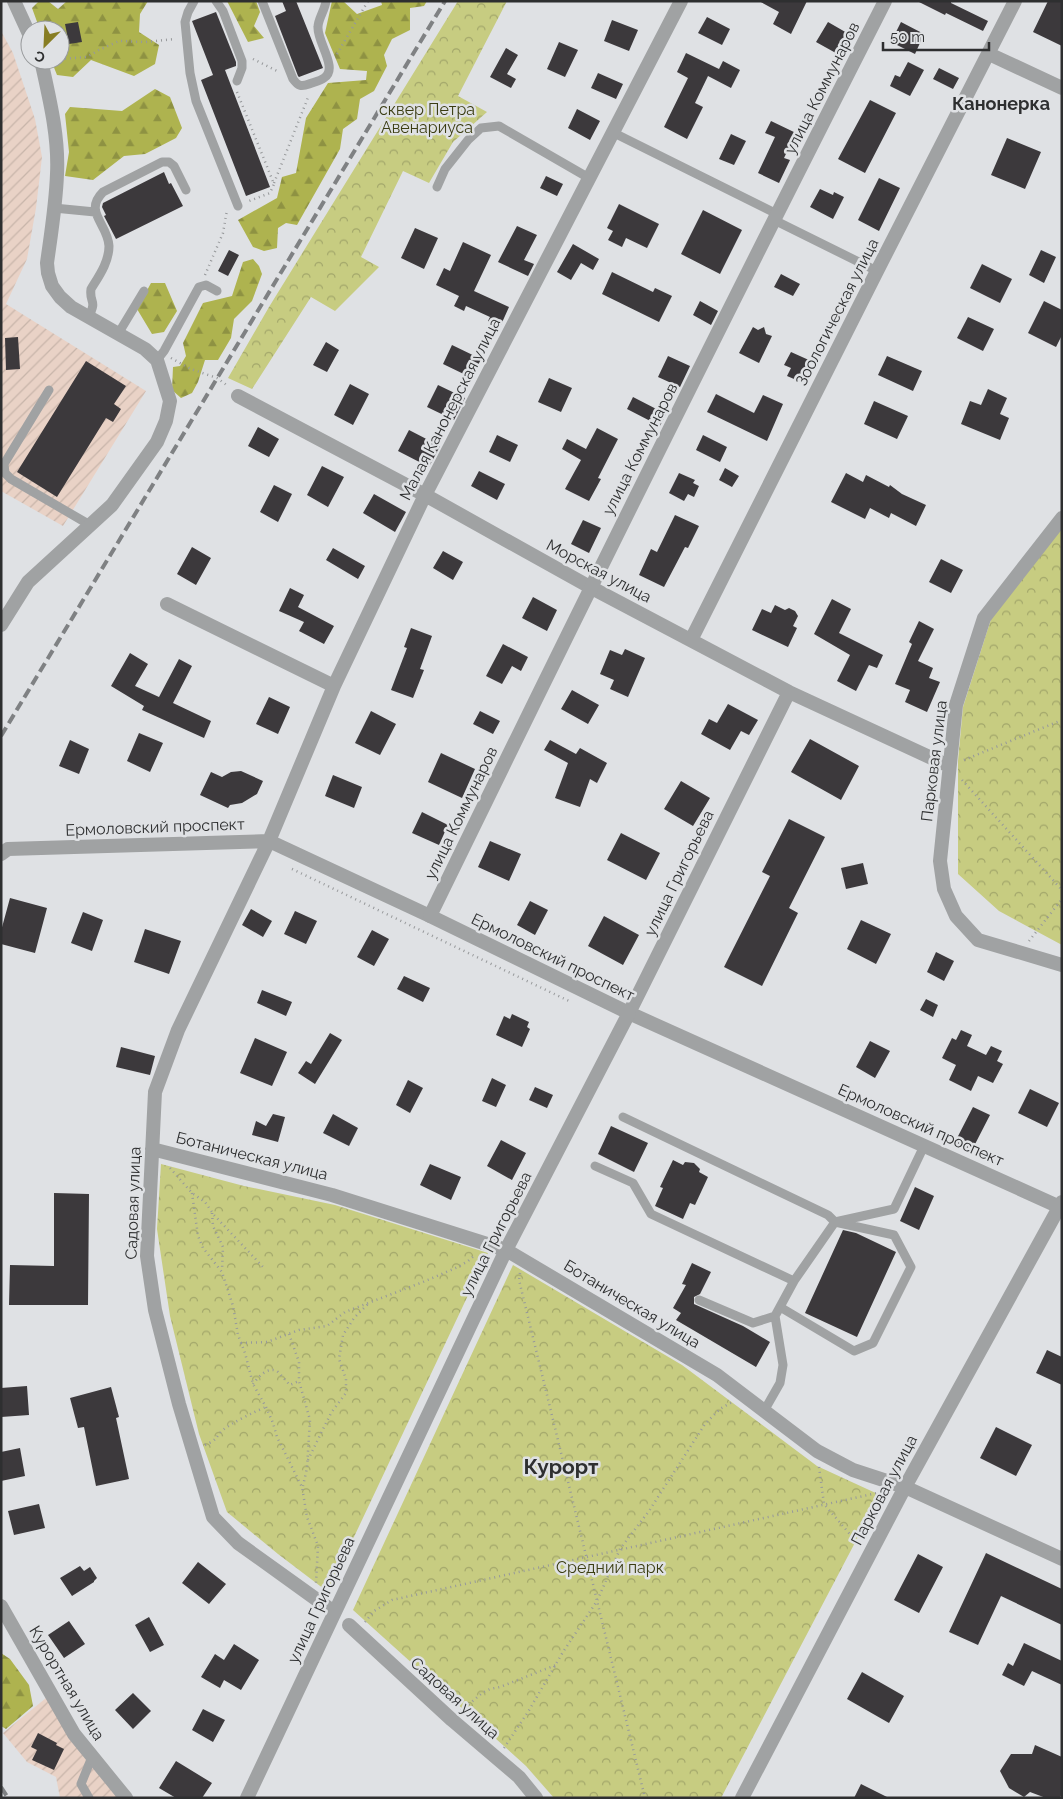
<svg xmlns="http://www.w3.org/2000/svg" width="1063" height="1799" font-family="Raleway,sans-serif">
	<style>
		.industrial { fill: url(#industrial-furrows) }
		.forest { fill: url(#forest-firs) }
		.park { fill: url(#park-crowns) }
		.building { fill: #3c393c }
		.lines { fill: none; stroke-linecap: round; stroke-linejoin: round }
		.path { stroke: #97999b; stroke-width: 2.5; stroke-dasharray: 1 4; stroke-linecap: butt }
		.service { stroke: #a0a2a3; stroke-width: 9 }
		.minor { stroke: #a0a2a3; stroke-width: 14 }
		.tertiary { stroke: #a0a2a3; stroke-width: 14 }
		.rail { stroke: #7f8183; stroke-width: 4; stroke-dasharray: 10 5; stroke-linecap: butt }
		.labels { text-anchor: middle; dominant-baseline: central; stroke-width: 5; stroke-linejoin: round; paint-order: stroke }
		.street-label { font-size: 16px; fill: #2e2f30; stroke: #dfe1e4 }
		.park-label { font-size: 16px; fill: #3b3d12; stroke: #dfe1e4 }
		.neighbourhood-label { font-size: 18px; font-weight: bold; fill: #2e2f30; stroke: #dfe1e4 }
		.district-label { font-size: 21px; font-weight: bold; fill: #2e2f30; stroke: #dfe1e4 }
	</style>
	<defs>
		<pattern id="industrial-furrows" width="10" height="10" patternUnits="userSpaceOnUse" patternTransform="scale(1.25)"><rect width="10" height="10" fill="#e9d2c6"/><path d="M-1 1l2-2M0 10L10 0M9 11l2-2" fill="none" stroke="#c8b5aa"/></pattern>
		<pattern id="forest-firs" width="22" height="20" patternUnits="userSpaceOnUse" patternTransform="scale(1.25)"><rect width="22" height="20" fill="#aeb34f"/><path d="M5 1l3.5 6h-7zM16 11l3.5 6h-7z" fill="#8e9242"/></pattern>
		<pattern id="park-crowns" width="20" height="18" patternUnits="userSpaceOnUse" patternTransform="scale(1.25)"><rect width="20" height="18" fill="#c7cc81"/><path d="M2 6a3 3 0 1 1 6 0M12 15a3 3 0 1 1 6 0" fill="none" stroke="#a2a66a"/></pattern>
	</defs>
	<rect width="100%" height="100%" fill="#dfe1e4"/>
	<path class="industrial" d="M1 31 13 53 35 119 42 157 36 208 27 259 6 304 146 391 63 526 1 491Z
		M51 1694 77 1731 133 1798H60L56 1777 27 1762 3 1733Z"/>
	<path class="forest" d="M39 1H48L58 9 67 1H148L140 14 139 32 159 45 155 64 134 76 91 60 73 77 57 75 51 60H60V30H40L32 8Z
		M227 1H256L260 12 254 26 264 38 248 42Z
		M332 1H343L357 14 382 5 381 1H427L424 6 410 8V30L392 39 384 55 387 66 374 91 360 99 357 119 343 129 340 149 297 225 286 223 278 228 277 248 264 251 253 247 238 220 277 198 282 177 296 173 306 118 328 83 366 80 367 71 340 69 325 33Z
		M155 89 170 97 182 128 176 138 145 154 124 156 93 180 65 176 69 152 65 114 70 107 122 111Z
		M253 259 259 266 262 274 252 301 234 319 231 338 218 360H205L198 382 192 393 181 398 172 390 173 367 180 366 186 356 183 343 203 303 232 296 243 262Z
		M151 283H165L177 311 164 332 152 334 137 309Z
		M1 1653 10 1659 29 1685 33 1706 6 1729 1 1726Z"/>
	<path class="park" d="M458 1H507L458 96 487 112 453 142 429 183 403 171 361 257 379 267 335 311 311 297 252 389 228 378 269 307Z
		M1062 525V945L999 911 958 874V761L963 707 992 616Z
		M161 1164 244 1186 335 1205 488 1253 328 1592 278 1554 227 1512 199 1434 170 1316 157 1229Z
		M513 1265 682 1365 817 1466 880 1495 721 1798H554L526 1766 353 1610Z"/>
	<path class="building" d="M282 1H296L323 68 299 77 298 76 275 16 286 11Z
		M759 1H807L791 34 773 24 779 12Z
		M917 1H951V3L988 21 983 31 946 13 945 15Z
		M1048 1H1062V46L1033 32Z
		M216 12 236 62V66L225 70 270 187 246 196 201 80 213 75 192 21Z
		M707 17 730 29 722 45 698 33Z
		M612 20 638 30 629 51 604 41Z
		M78 22 82 42 69 44 65 24Z
		M828 22 854 37 843 57 816 42Z
		M901 22 924 34 915 54 891 42Z
		M559 42 578 50 565 77 547 69Z
		M506 48 518 55 507 74 516 79 511 88 490 77Z
		M686 53 719 69 723 61 740 70 731 88 708 76 695 103 703 107 687 139 664 127 688 78 677 72Z
		M908 62 924 70 910 96 890 86 895 75 900 77Z
		M939 68 959 78 953 89 933 79Z
		M598 73 623 84 616 99 591 88Z
		M870 100 896 113 865 173 838 159Z
		M577 109 600 121 590 140 568 128Z
		M771 121 796 133 784 158 790 160 779 183 758 173 775 137 765 133Z
		M731 134 746 141 734 165 719 159Z
		M1007 138 1041 152 1025 189 991 175Z
		M164 172 169 184 171 183 183 206 116 239 104 216 106 215 102 207 103 203Z
		M546 176 563 184 557 196 540 188Z
		M879 178 900 188 879 231 858 220Z
		M820 189 833 195 834 192 844 197 833 219 810 207Z
		M619 204 659 224 647 248 626 238 622 247 608 240 613 231 607 228Z
		M703 210 742 230 720 274 681 254Z
		M517 226 537 235 524 260 534 264 528 276 498 262Z
		M415 228 438 238 424 269 401 258Z
		M463 242 491 255 474 291 509 307 500 327 488 321 490 317 466 306 464 311 454 306 459 296 436 285 444 268 450 271Z
		M573 244 599 259 593 270 581 263 571 280 557 272Z
		M229 250 239 255 228 276 218 271Z
		M1041 250 1056 257 1044 283 1029 275Z
		M982 264 1012 279 1000 303 970 288Z
		M612 272 653 292 655 288 672 296 659 322 602 294Z
		M781 274 800 284 793 296 774 287Z
		M700 301 718 311 711 325 693 315Z
		M1044 301 1062 310V335L1056 347 1028 333Z
		M968 317 994 329 983 351 957 338Z
		M753 327 758 330 764 327 766 334 772 336 759 363 739 353Z
		M18 337 20 369 6 370 5 338Z
		M326 342 339 350 327 372 313 365Z
		M452 345 481 359 472 378 443 364Z
		M791 352 811 361 801 382 787 376 791 368 784 365Z
		M668 356 690 366 680 387 658 377Z
		M887 356 922 371 913 391 878 375Z
		M86 361 126 386 114 404 121 409 113 422 106 418 57 497 17 472Z
		M549 378 572 388 561 412 538 402Z
		M350 384 369 394 353 425 334 415Z
		M438 385 465 398 454 420 427 407Z
		M988 389 1007 398 1000 414 1009 418 1000 440 961 424 970 401 981 405Z
		M716 394 754 413 763 395 783 404 767 441 707 412Z
		M633 397 666 414 660 426 627 409Z
		M874 401 908 416 897 439 864 424Z
		M258 427 279 439 269 457 248 446Z
		M597 428 618 439 598 478 601 479 589 501 565 489 581 460 562 449 567 439 586 449Z
		M409 430 440 446 429 467 398 451Z
		M497 435 518 445 510 462 489 452Z
		M703 435 727 447 720 462 696 450Z
		M322 466 344 477 328 507 307 495Z
		M725 468 739 476 732 487 719 480Z
		M479 471 505 484 497 500 471 486Z
		M679 473 695 480 693 483 699 486 694 497 688 494 684 501 669 493Z
		M846 473 863 482 866 475 889 487 890 485 902 494 926 505 916 526 891 513 889 518 870 508 865 519 831 502Z
		M274 485 292 494 278 522 260 512Z
		M374 494 406 512 395 532 363 513Z
		M675 515 699 526 688 548 685 547 664 587 639 575 651 549 657 552Z
		M583 520 601 528 589 553 571 544Z
		M192 547 211 558 196 585 177 574Z
		M333 548 365 566 358 579 326 560Z
		M443 551 463 562 453 580 433 568Z
		M941 559 963 570 951 593 929 582Z
		M290 588 304 595 298 607 334 626 324 644 299 631 304 622 279 611Z
		M533 597 557 610 547 631 522 618Z
		M832 599 851 609 839 633 883 655 877 668 869 665 856 691 837 681 850 655 814 634Z
		M775 605 785 610 789 608 795 611 798 616 793 626 797 628 788 647 752 630 762 609 771 613Z
		M919 621 934 629 918 661 933 668 929 678 940 682 927 712 905 702 910 690 895 684 912 644 909 642Z
		M411 628 432 636 420 669 424 670 413 698 391 690 407 648 404 647Z
		M503 644 528 657 521 671 512 666 502 684 486 676Z
		M625 649 645 658 628 697 610 689 614 680 600 674 610 650 622 655Z
		M130 653 148 664 135 686 159 697 179 659 192 666 173 703 211 721 204 738 142 710 144 706 111 686Z
		M572 690 599 705 588 724 561 709Z
		M269 697 290 707 278 734 256 724Z
		M728 704 758 720 749 735 741 731 730 750 701 734 709 719 717 723Z
		M371 711 396 724 380 755 355 743Z
		M480 711 500 721 493 734 473 724Z
		M139 733 163 743 150 772 127 761Z
		M810 739 859 766 841 800 791 772Z
		M70 740 89 749 79 774 59 766Z
		M550 740 576 754 580 748 607 763 597 783 590 779 580 807 555 798 568 763 544 750Z
		M441 753 475 769 462 798 428 782Z
		M241 771 263 781 257 794 242 803 230 805 228 808 200 795 211 772 222 777 231 772Z
		M333 775 362 787 354 808 325 796Z
		M681 781 710 798 693 826 664 809Z
		M422 812 448 825 439 845 412 833Z
		M789 819 825 837 789 908 798 913 762 986 724 967 770 876 762 872Z
		M621 833 660 853 646 880 607 860Z
		M490 841 521 854 509 881 478 867Z
		M863 863 868 884 846 889 841 868Z
		M10 898 47 908 35 953 1 944V931Z
		M530 901 548 910 535 935 517 925Z
		M251 909 272 921 263 937 242 925Z
		M295 911 317 921 306 944 284 934Z
		M83 912 103 920 92 951 71 943Z
		M604 916 639 935 623 965 588 946Z
		M861 920 891 934 876 964 847 949Z
		M145 929 181 941 169 974 134 962Z
		M372 930 389 939 374 966 357 957Z
		M936 952 954 961 944 981 927 972Z
		M404 976 430 988 423 1002 397 989Z
		M262 990 292 1002 286 1016 257 1003Z
		M926 999 938 1005 933 1017 920 1010Z
		M512 1014 529 1022 527 1027 530 1029 522 1047 496 1035 504 1016 510 1019Z
		M961 1030 972 1035 967 1046 986 1055 991 1046 1002 1051 997 1061 1003 1064 993 1083 978 1076 971 1091 949 1080 956 1065 942 1058 952 1038 956 1040Z
		M330 1033 342 1040 315 1084 298 1073 306 1061 311 1064Z
		M255 1038 287 1052 272 1086 240 1073Z
		M870 1041 890 1051 875 1078 856 1067Z
		M121 1047 155 1056 150 1075 116 1067Z
		M492 1078 506 1085 496 1107 482 1101Z
		M408 1080 423 1088 410 1113 396 1105Z
		M535 1087 553 1095 547 1108 529 1100Z
		M1030 1089 1059 1103 1047 1127 1018 1113Z
		M973 1107 990 1115 972 1150 955 1142Z
		M273 1114 285 1117 278 1142 252 1135 256 1121 266 1126Z
		M333 1114 358 1128 349 1146 323 1133Z
		M611 1126 648 1143 634 1172 598 1154Z
		M501 1140 526 1153 512 1180 487 1166Z
		M673 1160 683 1165 685 1162 694 1163 700 1169 699 1172 708 1177 695 1205 690 1203 683 1219 655 1206 663 1188 660 1187Z
		M430 1164 461 1177 451 1200 420 1185Z
		M915 1187 934 1196 919 1230 900 1221Z
		M54 1193 89 1194 88 1305H9L10 1265 54 1266Z
		M843 1230 856 1233 896 1252 857 1337 805 1313Z
		M692 1263 711 1272 700 1294 694 1297V1304L743 1326 770 1342 756 1367 676 1320 681 1313 673 1308 686 1285 682 1284Z
		M1047 1350 1062 1357V1385L1036 1373Z
		M27 1386 29 1415 1 1417V1388Z
		M111 1387 119 1417 116 1418 129 1479 96 1486 84 1427 78 1428 70 1398Z
		M996 1427 1032 1445 1016 1476 980 1458Z
		M20 1448 25 1476 1 1481V1452Z
		M39 1504 45 1528 14 1535 8 1511Z
		M986 1553 1062 1589V1625L1001 1596 978 1645 949 1632Z
		M918 1554 943 1567 919 1613 894 1600Z
		M198 1562 226 1584 209 1604 182 1583Z
		M80 1566 84 1571 90 1567 97 1578 94 1581V1582L72 1596 60 1578Z
		M149 1617 164 1645 150 1652 135 1625Z
		M69 1621 85 1644 64 1658 48 1635Z
		M1024 1643 1062 1661V1685L1032 1671 1024 1686 1002 1675 1008 1663 1013 1666Z
		M234 1644 259 1660 241 1690 224 1680 220 1688 201 1677 215 1654 224 1660Z
		M862 1672 904 1696 889 1723 847 1699Z
		M133 1693 151 1711 133 1729 115 1710Z
		M203 1709 225 1720 213 1742 192 1730Z
		M38 1733 57 1743 56 1745 64 1749 54 1770 32 1760 37 1750 31 1747Z
		M1035 1745 1062 1757V1793L1060 1798H1046L1030 1792 1024 1797 1009 1788 1000 1771 1011 1754H1032Z
		M176 1761 212 1783 202 1798H176L159 1788Z
		M861 1784 889 1798H854Z"/>
	<g class="lines">
		<path class="path" d="M337 54 368 1
			M60 59 87 57 99 50 119 41 145 42 175 39
			M253 59 277 71
			M237 92 274 184 270 193 249 201
			M274 183 309 95
			M205 275 223 233 227 210
			M171 358 191 369 217 378 228 386
			M964 760 1062 720
			M962 780 1062 890
			M292 869 569 1001
			M1029 941 1062 899
			M170 1168 192 1193 205 1202 214 1215 263 1267
			M192 1193 198 1236 203 1248 222 1272 233 1306 238 1335 245 1353 253 1384 266 1407 273 1423 277 1437 302 1487 307 1517 318 1546 316 1583
			M212 1213 213 1226 223 1247 222 1270
			M520 1273 519 1280 645 1798
			M289 1334 299 1362V1381L310 1420 307 1468 303 1486
			M241 1343 267 1342 299 1330 327 1326 345 1312 423 1282 458 1267 468 1261 475 1255
			M253 1384C258 1377 269 1365 278 1372 282 1376 286 1381 290 1385L299 1381
			M205 1445C219 1439 214 1438 223 1430 231 1423 256 1411 266 1407
			M308 1460 331 1413 346 1393V1379L339 1359 343 1335 354 1318 368 1304
			M819 1467 824 1504 860 1546
			M365 1622 374 1611 392 1600 877 1493
			M461 1711 482 1693 490 1689 500 1687 556 1665
			M504 1748 528 1712 563 1652 597 1601 620 1549 649 1511 705 1424 720 1409 732 1402"/>
		<path class="service" d="M194 1 188 12 185 22 190 73 196 101 238 206
			M216 1 223 11 242 61V68L237 81
			M262 1 293 79C298 86 301 87 309 84 314 82 320 81 324 78 339 69 317 42 318 27 318 19 325 10 326 1
			M612 132 777 214
			M437 187 445 169 468 140 481 128 499 126 589 178
			M54 208 95 212
			M774 220 877 271
			M88 318C98 299 89 304 91 289 99 276 109 262 109 246 108 224 83 212 103 192L162 162H169L174 166 186 190
			M118 334 144 291
			M157 360 164 351 199 287 206 285 217 291
			M49 390 4 464 5 473 11 479 90 525
			M623 1117 828 1215 835 1222 894 1235 911 1267 873 1343 854 1351 780 1307
			M595 1166 633 1183 651 1214 794 1281
			M699 1300 753 1323 775 1316 794 1281 835 1222 894 1209 924 1146
			M764 1411 780 1383 783 1365 775 1316
			M89 1798 81 1784 92 1757"/>
		<path class="minor" d="M14 1 30 36
			M989 54 1062 88
			M238 396 425 495 590 587 789 692 949 766
			M1062 518 984 618 956 705 940 861 944 889 956 916 978 940 1062 965
			M167 604 334 686
			M1 625 28 582 112 505 157 442 166 421 170 401 157 360 145 349 71 307 60 297 52 286 48 273 47 263C51 234 56 204 57 174 59 136 49 97 41 60
			M691 640 877 271 1015 1
			M789 692 629 1013 1062 1208
			M1 854 8 849 269 841 430 916
			M152 1149 332 1195 506 1250 717 1375 817 1451 853 1470 905 1487 1062 1559
			M1 1606 74 1734 126 1798
			M334 1612 238 1543 213 1517 179 1404 155 1310 147 1256 155 1092 178 1030 269 841 334 686 425 495 681 1
			M349 1625 452 1720 519 1777 536 1798
			M742 1798 905 1487 1062 1202"/>
		<path class="tertiary" d="M247 1798 506 1250 629 1013 430 916C579 610 730 305 885 1"/>
		<path class="rail" d="M1 736 445 1
			M1 1787 8 1798"/>
	</g>
	<g class="labels">
		<g class="street-label">
			<text transform="translate(822 88) rotate(-63)">улица Коммунаров</text>
			<text transform="translate(837 312) rotate(-63)">Зоологическая улица</text>
			<text transform="translate(450 409) rotate(-63)">Малая Канонерская улица</text>
			<text transform="translate(640 449) rotate(-63)">улица Коммунаров</text>
			<text transform="translate(599 571) rotate(28)">Морская улица</text>
			<text transform="translate(934 761) rotate(-83)">Парковая улица</text>
			<text transform="translate(461 813) rotate(-64)">улица Коммунаров</text>
			<text transform="translate(155 827) rotate(-2)">Ермоловский проспект</text>
			<text transform="translate(679 873) rotate(-64)">улица Григорьева</text>
			<text transform="translate(553 957) rotate(26)">Ермоловский проспект</text>
			<text transform="translate(921 1125) rotate(24)">Ермоловский проспект</text>
			<text transform="translate(252 1156) rotate(14)">Ботаническая улица</text>
			<text transform="translate(133 1203) rotate(-88)">Садовая улица</text>
			<text transform="translate(496 1234) rotate(-63)">улица Григорьева</text>
			<text transform="translate(632 1304) rotate(31)">Ботаническая улица</text>
			<text transform="translate(884 1490) rotate(-62)">Парковая улица</text>
			<text transform="translate(321 1600) rotate(-65)">улица Григорьева</text>
			<text transform="translate(67 1683) rotate(59)">Курортная улица</text>
			<text transform="translate(455 1698) rotate(42)">Садовая улица</text>
		</g>
		<g class="park-label">
			<text x="427" y="109">сквер Петра<tspan x="427" dy="18">Авенариуса</tspan></text>
			<text x="610" y="1567">Средний парк</text>
		</g>
		<g class="neighbourhood-label">
			<text x="1001" y="103">Канонерка</text>
		</g>
		<g class="district-label">
			<text x="561" y="1466">Курорт</text>
		</g>
	</g>
	<rect width="1063" height="1799" fill="none" stroke="#2e2f30" stroke-width="5"/>
	<g transform="translate(45 45) rotate(204)"><circle r="24" fill="#dfe1e4" stroke="#989a9c"/>
	<path d="M0-4L9 19L0 12L-9 19Z" fill="#877d23"/>
	<text y="-8" font-size="14" font-weight="bold" text-anchor="middle" fill="#2e2f30">С</text>
	</g>
	<path d="M883 42v8h106v-8" fill="none" stroke="#2e2f30" stroke-width="2.5"/>
	<text x="890" y="42" font-size="15" fill="#2e2f30" stroke="#dfe1e4" stroke-width="4" paint-order="stroke">50 m</text>
</svg>
